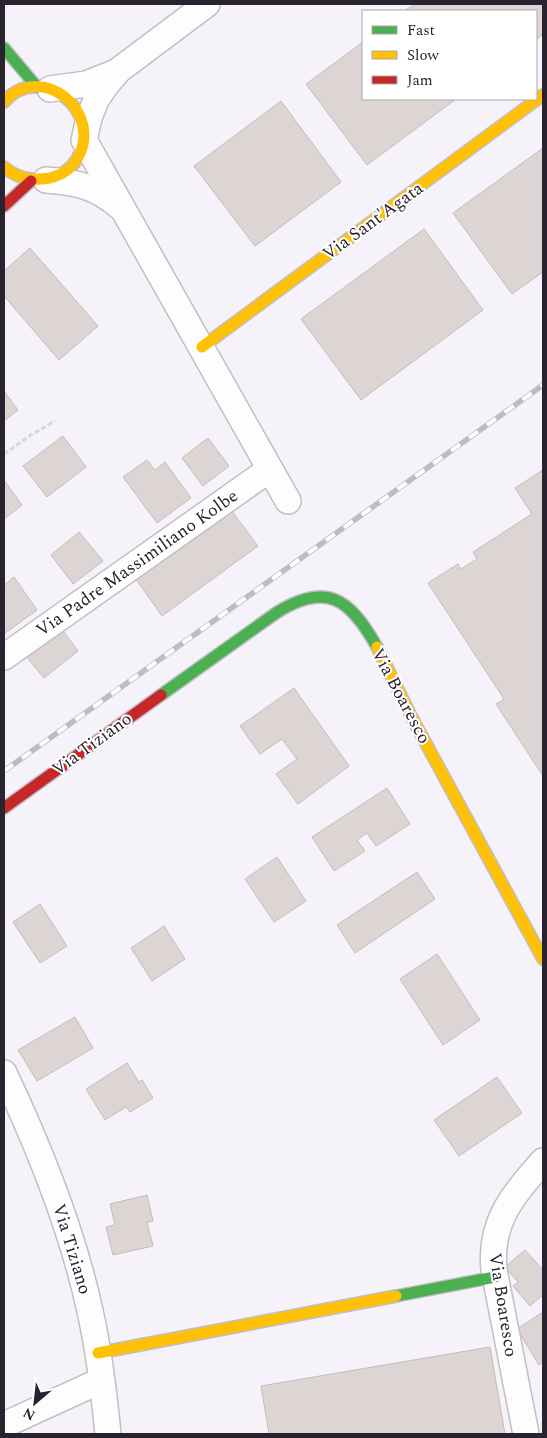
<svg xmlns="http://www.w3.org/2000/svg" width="547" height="1438" font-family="Spectral,serif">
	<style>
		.building { fill: #dcd5d4; stroke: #c2bcbb }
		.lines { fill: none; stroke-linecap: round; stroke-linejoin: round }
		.street-casing { stroke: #c1bec6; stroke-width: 28 }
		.fast-casing { stroke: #c1bec6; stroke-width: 14 }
		.slow-casing { stroke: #c1bec6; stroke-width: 14 }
		.jam-casing { stroke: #c1bec6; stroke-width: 14 }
		.path { stroke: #d6d5d8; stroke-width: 3; stroke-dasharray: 5 2.5; stroke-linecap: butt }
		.street { stroke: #fefdfe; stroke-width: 25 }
		.fast { stroke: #4caf50; stroke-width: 11 }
		.slow { stroke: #ffc107; stroke-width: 11 }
		.jam { stroke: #c62828; stroke-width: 11 }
		.rail-casing { stroke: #bebcbf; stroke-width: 5.5 }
		.rail { stroke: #fff; stroke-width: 4; stroke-dasharray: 11; stroke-linecap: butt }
		.labels { text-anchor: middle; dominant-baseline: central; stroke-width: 4; stroke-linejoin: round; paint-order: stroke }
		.street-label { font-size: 18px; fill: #28232f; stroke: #fff }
	</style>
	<rect width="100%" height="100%" fill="#f5f2f9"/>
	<path class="building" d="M415 4H543V34L536 40V11H404Z
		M363 42V99H456L367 165 306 84Z
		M281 101 341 182 255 246 194 166Z
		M543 148V272L512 294 453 213Z
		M424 229 483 310 361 400 301 319Z
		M30 248 98 326 59 360 4 296V271Z
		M4 391 18 410 4 421Z
		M63 436 86 467 47 497 23 466Z
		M208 438 229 466 203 486 182 458Z
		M147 460 155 470 165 462 191 498 157 523 123 477Z
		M543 470V776L496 704 504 699 428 583 458 564 461 569 477 559 473 552 532 514 515 488Z
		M4 480 22 505 4 519Z
		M228 506 258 546 162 616 133 575Z
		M79 532 103 561 73 584 51 555Z
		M14 577 37 610 4 634V585Z
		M60 627 78 651 44 678 25 655Z
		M294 688 349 766 298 804 276 774 297 759 282 739 260 754 240 726Z
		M387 788 410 824 376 846 367 833 357 840 365 851 334 871 312 837Z
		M277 857 306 901 274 922 245 879Z
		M417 872 435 899 355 953 337 925Z
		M40 904 67 946 40 963 13 922Z
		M164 926 185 959 152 981 131 948Z
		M437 954 480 1020 443 1045 400 979Z
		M75 1017 93 1048 37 1081 18 1050Z
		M127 1063 139 1082 142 1080 153 1098 130 1112 126 1107 105 1120 86 1089Z
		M497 1077 522 1113 459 1156 434 1120Z
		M147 1195 153 1221 147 1222 153 1246 113 1255 106 1227 115 1225 110 1204Z
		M525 1250 543 1270V1295L530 1306 513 1286 518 1282 505 1267Z
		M543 1312V1362L539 1365 517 1329Z
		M490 1347 505 1434H269L261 1386Z"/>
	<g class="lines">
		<defs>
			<path id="street" d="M50 89 86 84 116 72
				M85 136 89 118 96 100 106 85 119 70 207 4
				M84 140 288 501
				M46 180C76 182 96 186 120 207
				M4 657 270 469
				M4 1073C40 1149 72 1228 90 1311 99 1351 104 1393 108 1434
				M4 1425 102 1380
				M526 1434 494 1270C489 1222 513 1195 543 1161"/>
			<path id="fast" d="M4 48 37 87
				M161 695 276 613C327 581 350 599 377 647
				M396 1296 495 1277"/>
			<path id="slow" d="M4 102C41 60 105 112 77 159 71 169 62 175 50 178 32 181 18 179 4 167
				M202 347 543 95
				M377 647 411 716 543 959
				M98 1353 396 1296"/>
			<path id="jam" d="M4 206 31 181
				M4 808 161 695"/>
		</defs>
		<use href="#street" class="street-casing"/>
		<use href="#fast" class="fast-casing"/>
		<use href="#slow" class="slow-casing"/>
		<use href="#jam" class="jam-casing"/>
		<path class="path" d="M4 454 31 435 55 421"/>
		<use href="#street" class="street"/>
		<use href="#fast" class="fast"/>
		<use href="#slow" class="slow"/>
		<use href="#jam" class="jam"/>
		<defs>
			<path id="rail" d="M4 771 543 385"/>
		</defs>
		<use href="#rail" class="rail-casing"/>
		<use href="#rail" class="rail"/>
	</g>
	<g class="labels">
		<g class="street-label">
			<text transform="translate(373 221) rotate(-36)">Via Sant'Agata</text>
			<text transform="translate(137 563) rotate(-35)">Via Padre Massimiliano Kolbe</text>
			<text transform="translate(401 696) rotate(62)">Via Boaresco</text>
			<text transform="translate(92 744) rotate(-36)">Via Tiziano</text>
			<text transform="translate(72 1249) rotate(73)">Via Tiziano</text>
			<text transform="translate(503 1305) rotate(81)">Via Boaresco</text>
		</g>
	</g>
	<rect width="547" height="1438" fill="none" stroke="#28232f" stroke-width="10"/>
	<rect x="362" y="10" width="175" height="90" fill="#ffffff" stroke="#a9a7ac"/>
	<rect x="372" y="26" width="25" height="8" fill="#4caf50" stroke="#a9a7ac"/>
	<text x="407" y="35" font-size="15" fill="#28232f">Fast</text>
	<rect x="372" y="51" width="25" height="8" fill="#ffc107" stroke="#a9a7ac"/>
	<text x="407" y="60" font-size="15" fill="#28232f">Slow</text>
	<rect x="372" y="76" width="25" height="8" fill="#c62828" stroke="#a9a7ac"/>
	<text x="407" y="85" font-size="15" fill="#28232f">Jam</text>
	<g transform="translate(35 1403) rotate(208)" stroke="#ffffff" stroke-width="4" paint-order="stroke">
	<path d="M0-4L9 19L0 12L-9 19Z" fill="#28232f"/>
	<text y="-8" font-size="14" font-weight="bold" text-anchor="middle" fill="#28232f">N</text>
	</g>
</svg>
